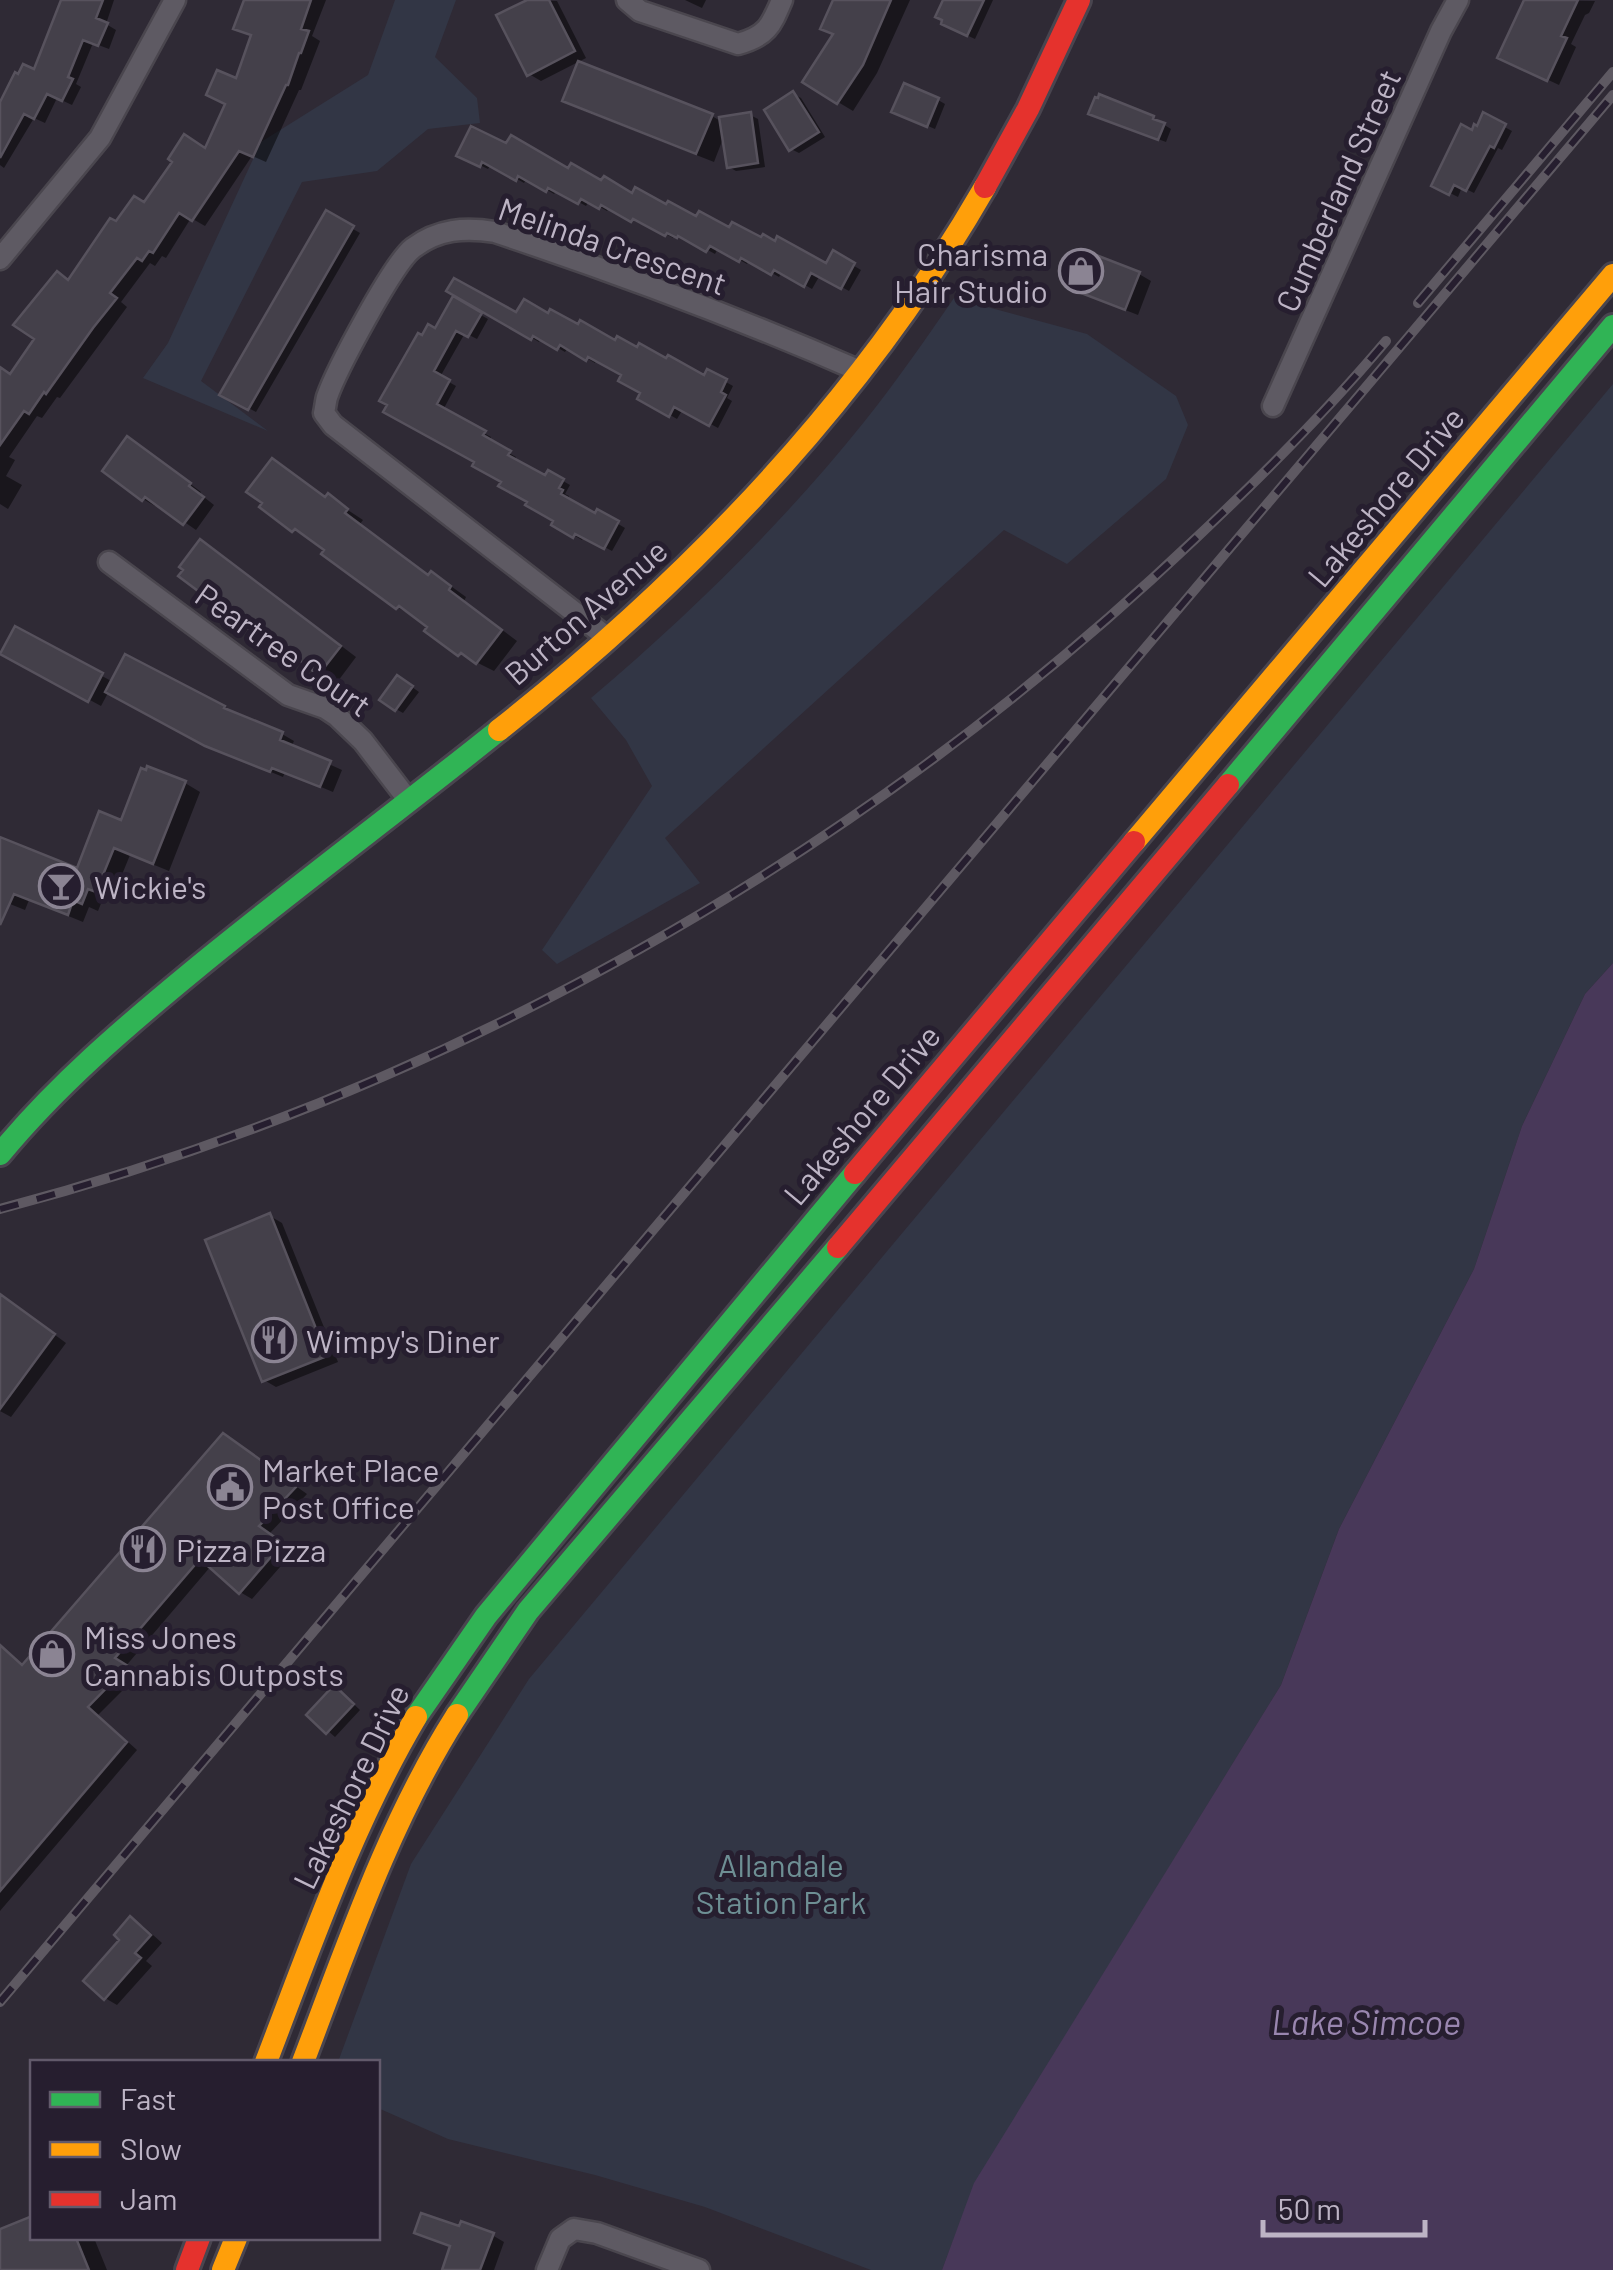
<svg xmlns="http://www.w3.org/2000/svg" width="1613" height="2270" font-family="Barlow,sans-serif">
	<style>
		.green { fill: #323645 }
		.water { fill: #483859 }
		.shadow { fill: #0007 }
		.building { fill: #44404a; stroke: #57525d; stroke-width: 2.5 }
		.lines { fill: none; stroke-linecap: round; stroke-linejoin: round }
		.street-casing { stroke: #4a464e; stroke-width: 25 }
		.fast-casing { stroke: #49454f; stroke-width: 28 }
		.slow-casing { stroke: #49454f; stroke-width: 28 }
		.jam-casing { stroke: #49454f; stroke-width: 28 }
		.street { stroke: #5e5a63; stroke-width: 20 }
		.fast { stroke: #30b455; stroke-width: 22 }
		.slow { stroke: #ff9f0a; stroke-width: 22 }
		.jam { stroke: #e5322d; stroke-width: 22 }
		.rail-casing { stroke: #5e5962; stroke-width: 10 }
		.rail { stroke: #261e2f; stroke-width: 6; stroke-dasharray: 19; stroke-linecap: butt }
		.labels { text-anchor: middle; dominant-baseline: central; stroke-width: 10; stroke-linejoin: round; paint-order: stroke }
		.street-label { font-size: 32px; fill: #bdb4c5; stroke: #261e2f }
		.poi-label { font-size: 32px; fill: #bdb4c5; stroke: #261e2f; text-anchor: start }
		.park-label { font-size: 32px; fill: #6e8f94; stroke: #261e2f }
		.water-label { font-size: 35px; font-style: italic; fill: #9986af; stroke: #261e2f }
	</style>
	<rect width="100%" height="100%" fill="#2f2a35"/>
	<path class="green" d="M395 0H456L435 57 477 98 480 123 428 129 377 171 302 182 201 381 268 431 143 378 168 343 261 142 368 75Z
		M954 298 1087 334 1176 396 1188 425 1166 479 1067 564 1004 530 665 838 700 883 557 964 542 950 652 786 626 740 591 698C690 614 783 523 864 422 896 382 925 340 954 298Z
		M1613 384V963L1585 994 1522 1126 1474 1269 1339 1529 1281 1685 975 2183 942 2270H871L705 2207 595 2175 448 2139 378 2108V2062H338L411 1864 529 1679Z"/>
	<path class="water" d="M1613 963V2270H942L974 2183 1281 1685 1339 1529 1474 1269 1522 1126 1585 994Z"/>
	<path class="shadow" d="M69 0H114L106 24 116 30 109 49 93 43 76 84 81 87 72 105 57 98 45 123 34 118 4 168 0 165V107L35 72Z
		M246 0H326L312 36 320 41 301 90H299L266 162 252 156 205 226 191 218 166 258 162 256 155 266 150 263 121 302 127 307 60 398 57 397 42 418 37 416 9 457 15 460 6 476 22 485 8 509 0 504V369L11 376 70 281 117 224 146 205 206 151 237 82 253 37 236 28Z
		M532 0 557 1 586 58 541 81 529 74Z
		M685 0H706L702 8Z
		M836 0H910L877 73 853 111 838 102Z
		M946 0H993L975 39 951 28Z
		M1527 0 1595 1 1589 13 1585 15 1571 44 1576 47 1559 85 1512 63Z
		M793 94 801 98 825 137 799 153 791 149Z
		M1101 98 1153 118 1171 129 1166 142 1098 117Z
		M565 100 712 116 722 122 750 115 758 119 765 167 736 171 729 167 724 136 714 162 582 110Z
		M938 100 945 104 935 129 902 115Z
		M1484 116 1512 131 1502 150 1498 148 1474 193 1462 187 1458 197 1434 185 1478 129Z
		M459 155 569 171 641 201 667 208 827 266 834 254 861 270 849 291 820 275 812 289 782 272 779 277 749 260 747 264 718 248 715 254 686 238 685 240 675 235 673 238 642 221 640 224 610 207 607 211 589 201 586 206 557 190 554 194 527 178 524 183 491 164 488 169Z
		M327 214 360 233 256 412 222 394Z
		M1139 274 1151 281 1138 315 1092 297Z
		M450 290 517 316 616 344 705 378 708 372 733 386 727 398 732 401 718 428 683 409 677 419 641 398 644 393 624 375 597 359 595 363 568 347 565 352 541 338 539 342Z
		M454 300 488 319 477 339 465 333 440 377 456 386 443 410 491 437 489 442 516 457 514 461 546 478 549 473 570 485 565 494 569 496 567 500 596 517 598 512 625 528 612 551 584 536 582 540 554 524 557 520 478 461 386 411Z
		M140 446 201 492 200 494 214 505 196 530 157 503 155 506 143 499Z
		M328 497 363 520 360 524 430 576 448 584 466 597 464 601 517 641 494 671 460 654 430 626 397 607 327 549 294 530Z
		M201 542 217 552 356 657 338 681 294 660Z
		M16 629 113 682 224 709 282 734 294 741 291 747 342 770 333 792 285 772 283 777 220 751 109 691 101 706 3 653Z
		M405 682 419 692 403 713 396 709Z
		M185 783 200 792 169 871 130 855 112 899 104 896 98 911 89 907 83 922 29 900 25 910 0 900V839L78 871 122 823Z
		M270 1216 282 1223 338 1362 276 1387 264 1380Z
		M0 1307H17L66 1343 11 1417 0 1411Z
		M235 1443 307 1494 269 1534 294 1551 252 1599 240 1592 211 1566 125 1667 138 1675 98 1715 137 1750 0 1911V1645L24 1666Z
		M342 1693 360 1710 335 1737 310 1715Z
		M131 1919 143 1926 162 1943 146 1961 152 1966 117 2005 105 1998Z
		M32 2218V2238H94L107 2270H0V2232Z
		M461 2230 492 2235 504 2242 494 2270H444Z"/>
	<path class="building" d="M61 0H103L96 18 108 23 98 46 83 40 68 77 73 79 62 101 47 94 34 119 24 114 0 158V102L15 72 18 74 23 64 34 69Z
		M244 0H311L301 29 309 31 301 53H299L288 85H286L253 157 239 151 192 221 179 213 153 253 149 251 142 261 137 258 110 293 117 298 93 328 46 394 44 392 29 414 24 411 0 445V367L10 374 34 339 13 325 57 271 68 280 110 218 116 221 134 196 144 202 172 162 168 159 184 134 205 148 225 104 206 95 217 70 236 78 251 35 233 29Z
		M527 0H549L575 51 527 76 496 15Z
		M833 0H891L863 65 837 104 802 82 833 34 820 29Z
		M943 0H984L967 36 941 24 942 20 935 17Z
		M1524 0H1578L1561 36 1567 38 1547 81 1497 58Z
		M578 61 713 114 696 154 562 101Z
		M904 83 939 98 927 127 891 112Z
		M793 91 819 132 789 151 764 110Z
		M1099 94 1154 116 1153 119 1165 123 1158 140 1088 114 1095 97 1098 98Z
		M751 112 758 163 727 168 719 117Z
		M1483 112 1506 124 1494 148 1490 146 1466 191 1454 185 1449 195 1431 186 1461 124 1472 130 1474 124 1477 126Z
		M471 126 506 143 511 135 568 168 571 163 601 180 604 176 632 193 635 187 666 204 668 201 696 216 699 211 729 227 732 222 761 237 763 234 775 241 777 236 826 263 833 250 855 263 841 289 811 273 804 287 774 270 771 275 741 258 739 262 710 246 706 252 678 236 677 238 667 233 665 236 633 219 631 222 601 205 599 209 581 199 578 204 548 188 546 192 518 176 516 181 482 162 480 167 456 156Z
		M326 210 354 226 248 410 219 395Z
		M1091 253 1140 272 1125 310 1076 291Z
		M454 278 516 312 524 299 548 313 550 309 578 324 580 320 615 340 617 336 637 347 639 343 666 358 668 355 704 375 707 369 727 379 721 392 726 395 709 426 674 407 669 417 637 399 640 393 618 381 621 375 588 357 586 361 560 345 557 350 533 336 531 340 446 291Z
		M453 296 482 313 468 337 456 331 434 371 450 380 437 404 486 431 483 435 511 451 508 455 545 475 548 470 564 479 559 488 563 490 561 494 595 513 597 509 619 521 604 549 575 534 573 538 551 525 553 521 525 505 527 502 498 486 501 482 472 466 474 462 383 412 387 405 379 401 407 352 418 333 422 335 428 324 435 328Z
		M127 436 191 483 189 486 204 497 183 525 145 497 142 501 102 471Z
		M272 458 325 497 328 493 348 509 345 513 428 575 431 571 451 586 449 590 502 630 476 664 461 653 458 656 424 631 427 627 399 606 396 609 321 554 324 550 295 529 292 532 259 507 262 503 246 492Z
		M200 539 341 646 320 673 315 669 313 671 296 658 293 662 178 576 183 570 179 567Z
		M15 626 103 673 88 702 0 654Z
		M125 654 225 706 224 708 283 732 280 740 331 761 320 787 272 768 270 772 205 746 105 692Z
		M397 675 413 686 395 711 379 700Z
		M147 766 186 781 153 864 114 848 96 892 88 889 82 904 73 900 68 915 14 894 0 925V837L77 868 99 811 121 820 141 768 146 770Z
		M270 1213 327 1356 262 1382 205 1240Z
		M0 1294 55 1334 0 1409Z
		M223 1433 297 1486 259 1526 283 1543 239 1594 200 1559 115 1658 128 1666 88 1707 127 1742 0 1891V1645L22 1665Z
		M334 1685 354 1704 326 1734 306 1715Z
		M130 1916 151 1935 135 1953 141 1958 104 2000 83 1981 119 1940 114 1935Z
		M421 2213 459 2226 461 2221 494 2233 480 2270H442L450 2246 414 2233Z
		M32 2216V2238H76L89 2270H0V2229Z"/>
	<g class="lines">
		<defs>
			<path id="street" d="M627 0 640 11 738 44C767 36 771 26 782 0
				M0 259 100 138 175 0
				M1273 406 1441 31 1458 0
				M109 562 288 695 325 708 337 716 363 741 409 801
				M609 639 333 425 324 413C325 409 326 400 327 397 336 371 393 263 413 248 438 229 465 227 495 232 618 273 741 319 860 371
				M547 2270 560 2239 574 2229 597 2233 699 2270"/>
			<path id="fast" d="M1228 785 1613 326
				M0 1154C57 1085 125 1027 193 971 294 888 398 811 499 730
				M457 1715 528 1611 838 1247
				M416 1717 486 1616 855 1173"/>
			<path id="slow" d="M499 730C690 579 863 399 985 187
				M1134 842 1613 275
				M266 2062C311 1945 352 1825 416 1717
				M303 2062C348 1944 389 1822 457 1715
				M223 2270 236 2238"/>
			<path id="jam" d="M985 187 1028 109 1079 0
				M855 1173 1134 842
				M838 1247 1228 785
				M187 2270 199 2238"/>
		</defs>
		<use href="#street" class="street-casing"/>
		<use href="#fast" class="fast-casing"/>
		<use href="#slow" class="slow-casing"/>
		<use href="#jam" class="jam-casing"/>
		<use href="#street" class="street"/>
		<use href="#fast" class="fast"/>
		<use href="#slow" class="slow"/>
		<use href="#jam" class="jam"/>
		<defs>
			<path id="rail" d="M1418 303 1613 72
				M0 1209C447 1091 859 858 1195 539 1262 476 1327 411 1386 341
				M0 2002 1613 95"/>
		</defs>
		<use href="#rail" class="rail-casing"/>
		<use href="#rail" class="rail"/>
	</g>
	<defs>
		<symbol id="shop-ring" viewBox="-11 -11 22 22"><circle r="9.5" fill="#261e2f" stroke="#8b8493" stroke-width="1.5"/><path d="M-5-2.5h2.3a2.7 3.5 0 0 1 5.4 0H5L5.5 6h-11ZM-1.5-2.5h3a1.5 2.3 0 0 0-3 0Z" fill="#8b8493"/></symbol>
		<symbol id="bar-ring" viewBox="-11 -11 22 22"><circle r="9.5" fill="#261e2f" stroke="#8b8493" stroke-width="1.5"/><path d="M-6-5H6L.8 .8V4.5H3.5V6h-7V4.5H-.8V.8Z" fill="#8b8493"/></symbol>
		<symbol id="restaurant-ring" viewBox="-11 -11 22 22"><circle r="9.5" fill="#261e2f" stroke="#8b8493" stroke-width="1.5"/><path d="M-5-6h1v4h1v-4h1v4h1v-4h1v5L-1.5 .5V6h-2V.5L-5-1ZM5-6V6H3V1.5H1.5Q1.5-4 5-6Z" fill="#8b8493"/></symbol>
		<symbol id="civic-ring" viewBox="-11 -11 22 22"><circle r="9.5" fill="#261e2f" stroke="#8b8493" stroke-width="1.5"/><path d="M-.6-6.5H3V-4.5H.6V-3L4-1V1h2V6H-6V1h2V-1L-.6-3ZM-1.2 2.5V6h2.4V2.5Z" fill="#8b8493"/></symbol>
	</defs>
	<g fill-rule="evenodd">
		<use href="#shop-ring" x="1056" y="246" width="50" height="50"/>
		<use href="#bar-ring" x="36" y="861" width="50" height="50"/>
		<use href="#restaurant-ring" x="249" y="1315" width="50" height="50"/>
		<use href="#civic-ring" x="205" y="1462" width="50" height="50"/>
		<use href="#restaurant-ring" x="118" y="1524" width="50" height="50"/>
		<use href="#shop-ring" x="27" y="1629" width="50" height="50"/>
	</g>
	<g class="labels">
		<g class="street-label">
			<text transform="translate(1337 190) rotate(-66)">Cumberland Street</text>
			<text transform="translate(613 245) rotate(19)">Melinda Crescent</text>
			<text transform="translate(1385 496) rotate(-50)">Lakeshore Drive</text>
			<text transform="translate(585 611) rotate(-41)">Burton Avenue</text>
			<text transform="translate(284 649) rotate(35)">Peartree Court</text>
			<text transform="translate(861 1114) rotate(-50)">Lakeshore Drive</text>
			<text transform="translate(350 1786) rotate(-64)">Lakeshore Drive</text>
		</g>
		<g class="poi-label">
			<text x="1048" y="253" text-anchor="end">Charisma<tspan x="1048" dy="37">Hair Studio</tspan></text>
			<text x="94" y="886">Wickie's</text>
			<text x="306" y="1340">Wimpy's Diner</text>
			<text x="262" y="1469">Market Place<tspan x="262" dy="37">Post Office</tspan></text>
			<text x="176" y="1549">Pizza Pizza</text>
			<text x="84" y="1636">Miss Jones<tspan x="84" dy="37">Cannabis Outposts</tspan></text>
		</g>
		<g class="park-label">
			<text x="781" y="1864">Allandale<tspan x="781" dy="37">Station Park</tspan></text>
		</g>
		<g class="water-label">
			<text x="1366" y="2021">Lake Simcoe</text>
		</g>
	</g>
	<rect x="30" y="2060" width="350" height="180" fill="#261e2f" stroke="#625a6b" stroke-width="2.5"/>
	<rect x="50" y="2092" width="50" height="15" fill="#30b455" stroke="#625a6b" stroke-width="2.5"/>
	<text x="120" y="2110" font-size="30" fill="#bdb4c5">Fast</text>
	<rect x="50" y="2142" width="50" height="15" fill="#ff9f0a" stroke="#625a6b" stroke-width="2.5"/>
	<text x="120" y="2160" font-size="30" fill="#bdb4c5">Slow</text>
	<rect x="50" y="2192" width="50" height="15" fill="#e5322d" stroke="#625a6b" stroke-width="2.5"/>
	<text x="120" y="2210" font-size="30" fill="#bdb4c5">Jam</text>
	<path d="M1263 2220v15h162v-15" fill="none" stroke="#bdb4c5" stroke-width="5"/>
	<text x="1278" y="2220" font-size="30" fill="#bdb4c5" stroke="#261e2f" stroke-width="8" paint-order="stroke">50 m</text>
</svg>
